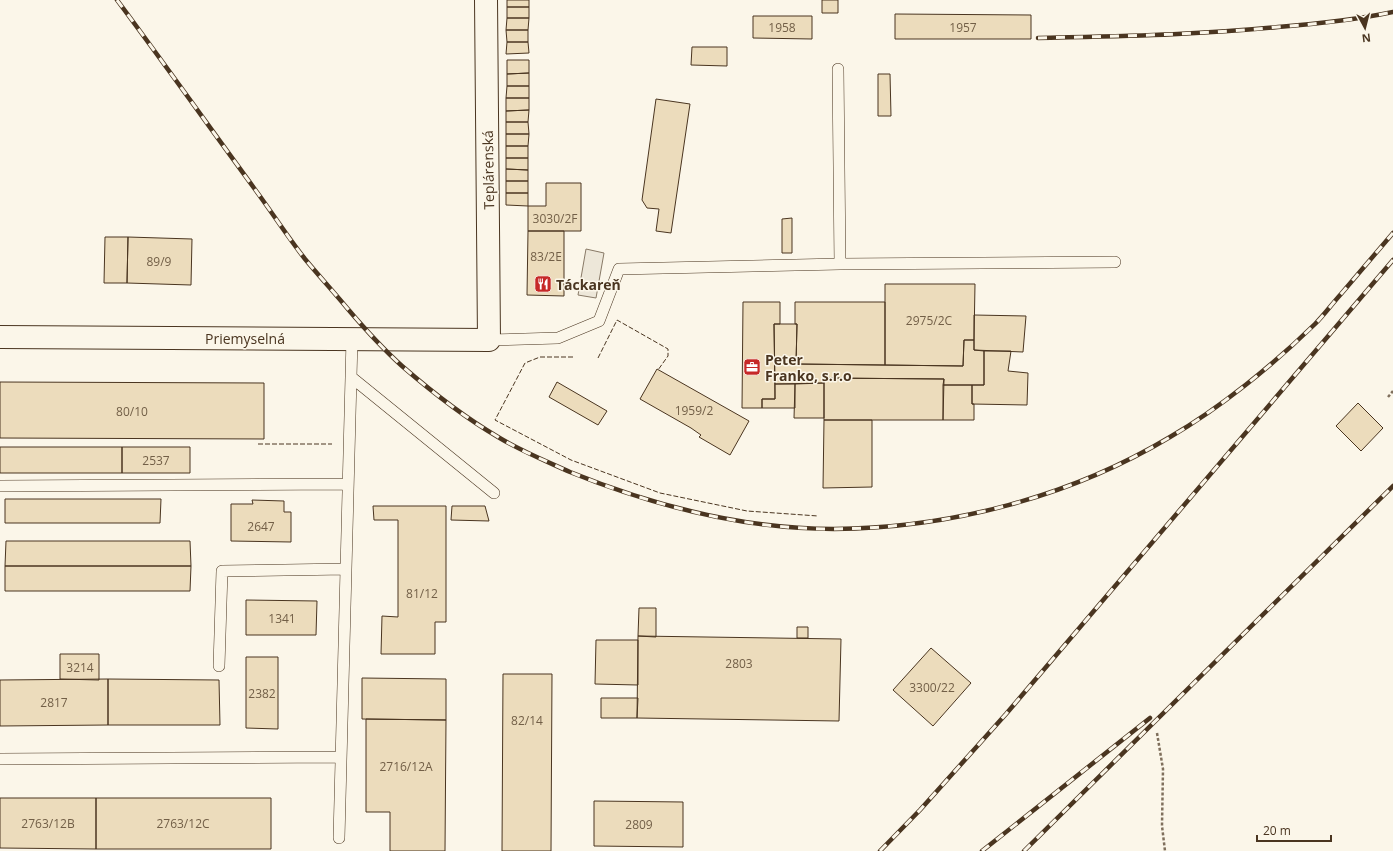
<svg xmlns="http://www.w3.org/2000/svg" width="1393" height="851" font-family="'Open Sans',sans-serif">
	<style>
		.parking { fill: #ede7d9; stroke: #887966 }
		.building { fill: #ecdcbc; stroke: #4a3520 }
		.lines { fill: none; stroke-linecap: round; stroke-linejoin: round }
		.service-casing { stroke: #4a3520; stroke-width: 12 }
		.minor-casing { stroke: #4a3520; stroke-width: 24 }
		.path { stroke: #7f6f5c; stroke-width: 2.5; stroke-dasharray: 3 2; stroke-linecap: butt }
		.service { stroke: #fbf6e9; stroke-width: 11 }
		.minor { stroke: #fbf6e9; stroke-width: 22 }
		.rail-casing { stroke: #4a3520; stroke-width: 4.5 }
		.rail { stroke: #fbf6e9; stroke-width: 3; stroke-dasharray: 9; stroke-linecap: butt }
		.fence { stroke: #4a3520; stroke-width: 1; stroke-dasharray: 5 2; stroke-linecap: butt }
		.labels { text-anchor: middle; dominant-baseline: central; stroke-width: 3; stroke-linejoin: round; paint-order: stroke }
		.number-label { font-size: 12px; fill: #725f47 }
		.street-label { font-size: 14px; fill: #4a3520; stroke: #fbf6e9 }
		.poi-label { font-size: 14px; font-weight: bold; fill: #4a3520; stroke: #fbf6e9; text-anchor: start }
	</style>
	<rect width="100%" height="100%" fill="#fbf6e9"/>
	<path class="parking" d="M586 249 604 253 596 298 578 295Z"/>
	<path class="building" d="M507 0H529V7H507Z
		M822 0H838V13H822Z
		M507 7H529V18H507Z
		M895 14 1031 15V39H895Z
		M753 16H812V39L753 38Z
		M507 18H529L528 30H506Z
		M506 30H528V42H507Z
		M507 42H528L529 53 506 54Z
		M692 47H727V66L691 65Z
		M507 60H529V73L507 74Z
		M529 73V86H507V74Z
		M878 74H890L891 116H878Z
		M507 86H529V98H506Z
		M506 98H529V110L506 111Z
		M656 99 690 104 671 233 656 231 659 209 647 208 642 200Z
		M529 110 528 122H506V111Z
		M506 122H528L529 134H506Z
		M506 134H529L528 146H506Z
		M506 146H528V158H506Z
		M506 158H528V170L506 169Z
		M506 169 528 170V181H506Z
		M506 181H528V193H506Z
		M546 183H581V231H528V206H546Z
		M506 193H528V206L506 205Z
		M792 218V253H782V219Z
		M528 231H564V296L527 295Z
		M105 237H128L127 283H104Z
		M128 237 192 239 191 285 127 283Z
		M885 284H975L974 340H964L963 366 885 365Z
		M743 302H780V324H774L775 399H762V408H742Z
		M795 302H885V365L796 364 797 324H795Z
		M974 315 1026 316 1023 352 974 350Z
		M774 324H797L796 364 963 366 964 340H974V350L984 351V385H943L944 379 824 378V383L775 384Z
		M984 351H1011L1008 371 1028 373 1027 405 972 404V385H984Z
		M657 369 749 421 730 455 699 437 701 435 691 428 640 399Z
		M824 378 944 379 943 420H824Z
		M0 382 264 383V439L0 438Z
		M557 382 607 411 598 425 549 397Z
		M824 383V418H794L795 384Z
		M775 384H795V408H762V399H775Z
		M943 385H972V404H974V420H943Z
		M1358 403 1383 428 1361 451 1336 426Z
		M824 420H872V487L823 488Z
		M0 447H122V473H0Z
		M122 447H190V473H122Z
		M5 499H161L160 523H5Z
		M252 500 284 501V512H291V542L231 541V504H253Z
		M373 506H446V622H435V654H381L382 616 398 617V520H374Z
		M452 506H485L489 521 451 520Z
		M6 541H190L191 566H5Z
		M5 566H191L190 591H5Z
		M246 600 317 601 316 635H246Z
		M639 608H656V637L638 636Z
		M797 627H808V638H797Z
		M638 636 841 639 839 721 637 718Z
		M596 640H638V685L595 684Z
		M931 648 971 683 933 726 893 690Z
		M60 654H99V680L60 679Z
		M246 657H278V729L246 728Z
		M503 674H552L551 851H502Z
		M362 678 446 679V720L362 719Z
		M108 679V725L0 726V680Z
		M108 679 219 680 220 725H108Z
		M601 698H638L637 718H601Z
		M366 719 446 720 445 851H390V812H366Z
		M0 798H96V849L0 848Z
		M96 798H271V849H96Z
		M594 801 683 802V847L594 846Z"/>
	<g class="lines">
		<defs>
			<path id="service" d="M838 69 840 264
				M489 340 558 338 599 321 619 269 840 264 1115 262
				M351 377 494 493
				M0 486 348 484
				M219 666 222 571 346 569
				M0 759 340 757
				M339 838 352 339"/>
			<path id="minor" d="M0 337 489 340 486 0"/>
		</defs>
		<use href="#service" class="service-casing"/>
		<use href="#minor" class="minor-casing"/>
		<path class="path" d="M1388 397 1393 391
			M1157 733 1163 769 1162 826 1165 851"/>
		<use href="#service" class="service"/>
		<use href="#minor" class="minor"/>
		<defs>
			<path id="rail" d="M117 0C163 62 208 125 254 188 271 211 287 236 305 259 319 276 333 291 347 308 364 328 382 348 402 366 432 392 464 417 498 437 521 451 546 461 570 472 654 506 743 529 834 529 951 528 1070 497 1170 437 1220 408 1273 365 1315 324 1324 315 1332 304 1341 294 1358 274 1376 253 1393 233
				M1038 38C1118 36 1198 35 1278 27 1317 24 1355 20 1393 12
				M880 851 920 810 1006 714 1393 260
				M982 851 1150 718
				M1024 851 1393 486"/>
		</defs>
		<use href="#rail" class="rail-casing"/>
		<use href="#rail" class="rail"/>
		<path class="fence" d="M573 357H540L525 363 495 420 571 460 660 493 747 511 818 516
			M598 358 617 320 668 349V356L658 370
			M258 444H332"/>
	</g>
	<defs>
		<symbol id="restaurant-square" viewBox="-11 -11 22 22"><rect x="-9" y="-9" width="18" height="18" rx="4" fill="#c62828" stroke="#fbf6e9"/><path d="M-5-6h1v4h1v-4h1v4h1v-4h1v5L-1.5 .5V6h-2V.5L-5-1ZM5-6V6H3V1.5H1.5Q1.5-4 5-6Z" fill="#fff"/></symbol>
		<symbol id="office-square" viewBox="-11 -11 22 22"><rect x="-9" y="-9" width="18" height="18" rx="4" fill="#c62828" stroke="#fbf6e9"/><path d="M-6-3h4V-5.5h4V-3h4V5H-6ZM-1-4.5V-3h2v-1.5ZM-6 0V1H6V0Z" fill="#fff"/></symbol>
	</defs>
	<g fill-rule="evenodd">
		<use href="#restaurant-square" x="533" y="274" width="20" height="20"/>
		<use href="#office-square" x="742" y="357" width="20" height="20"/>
	</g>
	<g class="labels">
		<g class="number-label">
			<text x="782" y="27">1958</text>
			<text x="963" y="27">1957</text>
			<text x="555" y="218">3030/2F</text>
			<text x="546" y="256">83/2E</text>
			<text x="159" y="261">89/9</text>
			<text x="929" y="320">2975/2C</text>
			<text x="694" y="410">1959/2</text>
			<text x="132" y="411">80/10</text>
			<text x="156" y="460">2537</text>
			<text x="261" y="526">2647</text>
			<text x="422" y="593">81/12</text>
			<text x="282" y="618">1341</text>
			<text x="739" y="663">2803</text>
			<text x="80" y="667">3214</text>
			<text x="932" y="687">3300/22</text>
			<text x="262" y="693">2382</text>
			<text x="54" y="702">2817</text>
			<text x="527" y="720">82/14</text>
			<text x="406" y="766">2716/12A</text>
			<text x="48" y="823">2763/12B</text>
			<text x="183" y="823">2763/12C</text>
			<text x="639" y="824">2809</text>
		</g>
		<g class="street-label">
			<text transform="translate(488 170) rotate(-91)">Teplárenská</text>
			<text x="245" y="338">Priemyselná</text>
		</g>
		<g class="poi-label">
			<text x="556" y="284">Táckareň</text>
			<text x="765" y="359">Peter<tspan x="765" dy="16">Franko, s.r.o</tspan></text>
		</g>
	</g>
	<g transform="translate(1365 28) rotate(173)" stroke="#fbf6e9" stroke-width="3" paint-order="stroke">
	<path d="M0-3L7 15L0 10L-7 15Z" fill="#4a3520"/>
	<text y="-6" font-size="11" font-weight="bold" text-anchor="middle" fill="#4a3520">N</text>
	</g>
	<path d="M1257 835v6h74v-6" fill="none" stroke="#4a3520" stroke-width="2"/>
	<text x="1263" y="835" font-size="12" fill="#4a3520" stroke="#fbf6e9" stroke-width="3" paint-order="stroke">20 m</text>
</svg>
